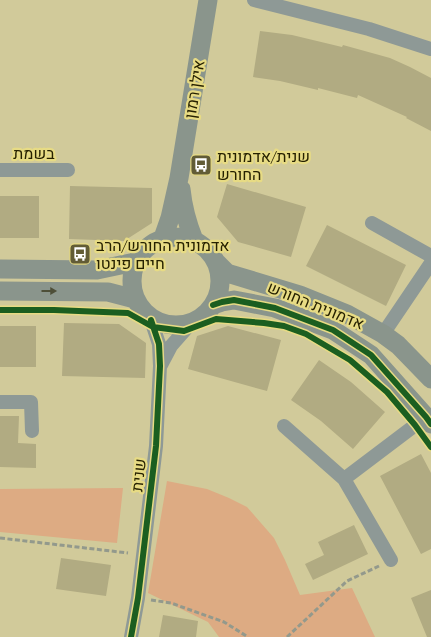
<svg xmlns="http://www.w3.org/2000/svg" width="431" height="637" viewBox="0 0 431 637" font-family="'PT Serif',Heebo,serif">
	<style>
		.green { fill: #ddab83 }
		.building { fill: #b1ab82 }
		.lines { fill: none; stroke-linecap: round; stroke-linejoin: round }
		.path { stroke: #93998c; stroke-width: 3; stroke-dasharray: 5 2.5; stroke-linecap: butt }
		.street { stroke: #8e9996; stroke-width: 14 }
		.secondary { stroke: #8a958c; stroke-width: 19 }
		.cycleway-casing { stroke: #e7db84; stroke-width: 9 }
		.cycleway { stroke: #1b5e20; stroke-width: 6 }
		.oneway { fill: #4e4f38 }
		.labels { text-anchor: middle; stroke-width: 4.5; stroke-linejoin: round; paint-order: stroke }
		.street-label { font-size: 16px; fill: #262100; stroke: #e7db84 }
		.poi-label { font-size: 16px; fill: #262100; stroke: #e7db84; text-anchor: start }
	</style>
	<rect width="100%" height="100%" fill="#d1ca9a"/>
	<path class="green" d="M167 481 207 489 229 498 247 507 274 538 285 560 300 595 352 588 375 637H219L208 622 148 593Z
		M123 488 117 543 0 532V489Z"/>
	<path class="building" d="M260 31 292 35 342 47 343 45 390 58 410 67 431 78V131L406 118 407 117 358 95 357 98 318 88V90L280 81 253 77Z
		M227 184 306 207 291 257 238 242 217 217Z
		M70 186 152 188V223L124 241 69 239Z
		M0 196H39V238H0Z
		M327 225 406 265 386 306 306 266Z
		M64 323 119 324 146 343 145 378 62 376Z
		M0 326H36V367H0Z
		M228 326 281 340 267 391 188 369 197 336Z
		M319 360 351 382 385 412 353 449 321 421 291 400Z
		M0 416H19L18 443 36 444V468L0 467Z
		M421 454 431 473V549L421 554 380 476Z
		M354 525 368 554 313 580 305 564 324 555 318 542Z
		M61 558 111 565 106 596 56 589Z
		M431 590V637H427L411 598Z
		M163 615 198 621 196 637H159Z"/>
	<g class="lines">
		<path class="path" d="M0 538 128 553
			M151 600 171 603 224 622 248 637
			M287 637 347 581 379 566"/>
		<path class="street" d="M254 0 369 29 431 49
			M0 170H68
			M372 223 431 256
			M383 334 431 263
			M161 365 171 346 193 321
			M0 402H31L32 431
			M284 426 344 479 391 560
			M344 479 426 417
			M131 637 138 598 156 446 160 366 159 344 150 317"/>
		<path class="secondary" d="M181 189C183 209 187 223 194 240
			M132 281a44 44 0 1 1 88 0a44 44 0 1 1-88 0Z
			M163 238 170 218 179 178 208 0
			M217 263 227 273 300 295 347 314 383 334 398 345 431 379
			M0 269 97 270 135 262
			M0 291 108 292 135 299
			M213 305 222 302 234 300 275 308 333 330 371 355 426 417 431 424"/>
		<g class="cycleway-casing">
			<path id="cycleway" d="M213 305 222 302 234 300 275 308 333 330 371 355 426 417 431 424
				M0 310H54L128 313 153 327 184 331 216 319 264 323 284 326 306 334 350 360 387 392 415 425 431 447
				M131 637 138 598 156 446 160 366 159 344 151 320"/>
		</g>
		<use href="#cycleway" class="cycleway"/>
	</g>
	<defs><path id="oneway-solid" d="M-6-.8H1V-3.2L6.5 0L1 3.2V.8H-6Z" transform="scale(1.25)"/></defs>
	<use class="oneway" href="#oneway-solid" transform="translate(49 291)"/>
	<defs>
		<g id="bus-square" transform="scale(1.125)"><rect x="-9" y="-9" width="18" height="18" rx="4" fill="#625c36" stroke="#e7db84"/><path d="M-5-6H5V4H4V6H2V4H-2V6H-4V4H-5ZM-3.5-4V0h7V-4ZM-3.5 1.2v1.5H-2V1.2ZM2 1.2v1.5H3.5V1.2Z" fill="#fff"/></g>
	</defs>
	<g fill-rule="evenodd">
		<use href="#bus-square" x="201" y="165"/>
		<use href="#bus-square" x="80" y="254"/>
	</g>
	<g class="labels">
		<g class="street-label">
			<text transform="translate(194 89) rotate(-81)" y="6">אילן רמון</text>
			<text x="34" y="159">בשמת</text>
			<text transform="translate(316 305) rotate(22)" y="6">אדמונית החורש</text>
			<text transform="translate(138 475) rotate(-84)" y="6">שנית</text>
		</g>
		<g class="poi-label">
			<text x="217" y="162">שנית/אדמונית<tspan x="217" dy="18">החורש</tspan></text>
			<text x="96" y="251">אדמונית החורש/הרב<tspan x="96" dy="18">חיים פינטו</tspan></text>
		</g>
	</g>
</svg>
